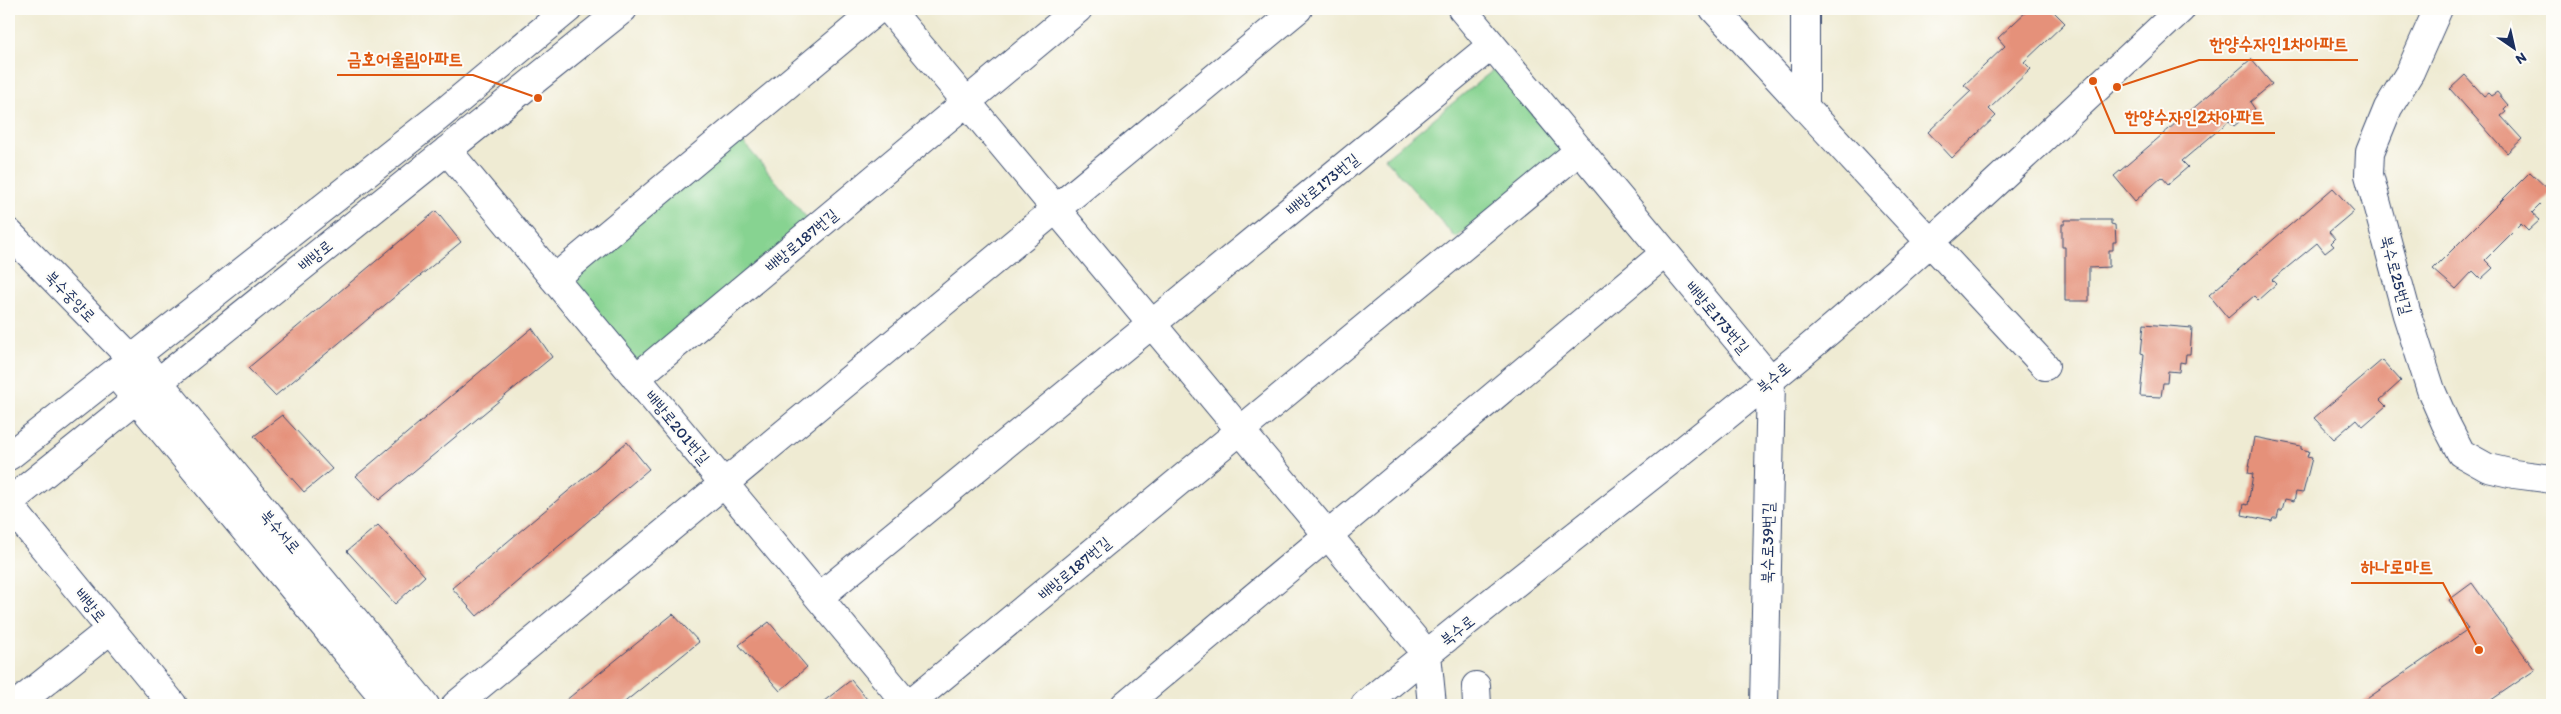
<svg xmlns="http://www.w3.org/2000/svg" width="2561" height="714" viewBox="0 0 2561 714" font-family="Itim,'Poor Story',sans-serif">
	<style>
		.green { fill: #87d391; stroke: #518178 }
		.building { fill: #e5917a }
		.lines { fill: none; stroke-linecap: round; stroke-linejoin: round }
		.minor-casing { stroke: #3b4b70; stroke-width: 30 }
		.minor { stroke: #fff; stroke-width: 28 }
		.labels { text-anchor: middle; stroke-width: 4; stroke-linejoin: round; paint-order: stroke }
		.street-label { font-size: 16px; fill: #1b2f5e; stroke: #fdfcf7 }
		.leader { fill: none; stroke: #de5710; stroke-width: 2 }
		.callout-dot { fill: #de5710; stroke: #fdfcf7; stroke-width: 2 }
		.callout-label { font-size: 18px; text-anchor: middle; font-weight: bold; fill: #de5710; stroke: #fdfcf7; stroke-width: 4; stroke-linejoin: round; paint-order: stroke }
	</style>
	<rect width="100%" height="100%" fill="#fdfcf7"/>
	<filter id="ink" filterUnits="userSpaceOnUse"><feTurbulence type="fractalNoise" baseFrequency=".02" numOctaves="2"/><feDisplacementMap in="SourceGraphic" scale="10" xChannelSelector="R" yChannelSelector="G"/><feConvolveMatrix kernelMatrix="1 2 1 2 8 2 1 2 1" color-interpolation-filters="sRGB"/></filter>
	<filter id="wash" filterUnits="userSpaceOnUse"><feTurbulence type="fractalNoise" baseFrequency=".0096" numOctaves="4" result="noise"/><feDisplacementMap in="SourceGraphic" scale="20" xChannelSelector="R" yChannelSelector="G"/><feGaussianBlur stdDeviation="1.12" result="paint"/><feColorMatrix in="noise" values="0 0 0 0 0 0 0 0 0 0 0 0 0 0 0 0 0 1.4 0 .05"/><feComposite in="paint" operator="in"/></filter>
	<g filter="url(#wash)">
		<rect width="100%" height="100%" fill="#efebd3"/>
		<path class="green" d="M1497 67 1567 150 1456 238 1385 158Z
			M733 130 811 223 629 377 551 282Z"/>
		<g id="blocks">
			<path class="building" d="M2029 9H2051L2065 23 2024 62 2031 69 1989 109 1996 116 1952 158 1928 132 1971 91 1964 85 2005 46 1998 38Z
				M2251 59 2272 84 2250 102 2255 109 2234 126 2229 121 2182 161 2188 167 2168 184 2162 177 2135 201 2114 176Z
				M2465 75 2484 96 2488 93 2491 96 2497 92 2508 105 2504 109 2506 112 2501 116 2522 139 2507 153 2450 89Z
				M2530 172 2552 193 2532 213 2540 220 2528 231 2521 224 2485 260 2493 268 2481 279 2473 271 2456 289 2433 269Z
				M2333 188 2354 211 2329 232 2335 239 2331 243 2334 246 2325 253 2317 243 2272 280 2276 284 2258 300 2254 296 2228 318 2209 295Z
				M436 211 461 242 275 396 248 368Z
				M2065 220H2111V224L2115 225 2116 242H2113V250H2109V267L2089 268V301H2065V247H2062V224H2065Z
				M2144 324 2192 328 2190 354H2186L2185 363 2180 362 2179 372 2168 371 2167 383H2163L2161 397 2140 396 2144 354 2141 353Z
				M532 328 552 357 379 500 356 476Z
				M2382 360 2401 381 2380 400 2386 406 2363 426 2357 419 2334 439 2314 418Z
				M282 415 332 469 304 492 254 436Z
				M2254 437 2301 446V449L2309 451 2307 457 2312 458 2303 493 2296 492 2294 501 2285 499 2282 510H2279L2277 518H2273L2272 521 2242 515 2244 504 2248 505 2253 474 2248 473Z
				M627 442 649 469 477 616 452 588Z
				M378 525 425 576 395 604 347 551Z
				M2472 583 2535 670 2484 705H2358L2468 629 2449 600Z
				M673 614 699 642 621 705H560Z
				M769 622 807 667 780 691 739 645Z
				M851 680 872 705H819Z"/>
		</g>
	</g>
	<g filter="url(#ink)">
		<use href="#blocks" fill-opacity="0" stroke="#3b4b70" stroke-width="1"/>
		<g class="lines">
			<g class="minor-casing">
				<path id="minor" d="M889 9 1427 654 1432 705
					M1462 9 1771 380 1764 705
					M1714 9 2045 366
					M2438 9 2410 72 2388 108 2370 152 2369 175 2407 315 2431 390 2445 422 2461 453 2488 468 2514 474 2552 479
					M1805 107V9
					M447 150 908 705
					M9 233 132 359
					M554 279 878 9
					M146 367 425 705
					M636 378 1078 9
					M124 384 390 705
					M9 456 438 117 568 9
					M9 502 623 9
					M9 505 173 705
					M819 597 1492 45
					M1476 686 1477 705
					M16 705 111 629
					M456 705 1298 9
					M908 705 1580 150
					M1125 705 1665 253
					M1365 705C1497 594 1636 491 1769 381 1913 264 2046 135 2181 9"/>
			</g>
			<use href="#minor" class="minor"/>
		</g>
	</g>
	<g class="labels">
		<g class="street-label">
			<text transform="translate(1322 184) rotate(-39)" y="6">배방로173번길</text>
			<text transform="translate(801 240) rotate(-40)" y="6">배방로187번길</text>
			<text transform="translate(315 255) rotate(-39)" y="6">배방로</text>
			<text transform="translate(2397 275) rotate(75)" y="6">북수로25번길</text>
			<text transform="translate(71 296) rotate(46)" y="6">북수중앙로</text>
			<text transform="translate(1718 317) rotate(50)" y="6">배방로173번길</text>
			<text transform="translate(1773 377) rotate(-40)" y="6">북수로</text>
			<text transform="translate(678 427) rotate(50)" y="6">배방로201번길</text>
			<text transform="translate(281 531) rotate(50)" y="6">북수서로</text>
			<text transform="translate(1767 543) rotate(-89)" y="6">북수로39번길</text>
			<text transform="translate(1074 568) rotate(-40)" y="6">배방로187번길</text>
			<text transform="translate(91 605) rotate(51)" y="6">배방로</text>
			<text transform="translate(1457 630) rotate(-38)" y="6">북수로</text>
		</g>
	</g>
	<path class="leader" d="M2117 87L2199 60H2358M538 98L473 75H337M2093 81L2115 133H2275M2479 650L2443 583H2351"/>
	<g class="callout-dot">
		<circle cx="2117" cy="87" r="5"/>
		<circle cx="538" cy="98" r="5"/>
		<circle cx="2093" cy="81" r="5"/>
		<circle cx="2479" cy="650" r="5"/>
	</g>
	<g class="callout-label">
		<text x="2279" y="50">한양수자인1차아파트</text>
		<text x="405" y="65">금호어울림아파트</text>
		<text x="2195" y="123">한양수자인2차아파트</text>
		<text x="2397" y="573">하나로마트</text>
	</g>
	<rect width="2561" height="714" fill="none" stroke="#fdfcf7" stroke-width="30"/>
	<g transform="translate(2514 48) rotate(146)" stroke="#fdfcf7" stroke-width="4" paint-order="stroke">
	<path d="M0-4L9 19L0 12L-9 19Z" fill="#1b2f5e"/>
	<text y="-8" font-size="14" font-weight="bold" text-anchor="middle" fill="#1b2f5e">N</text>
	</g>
</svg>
